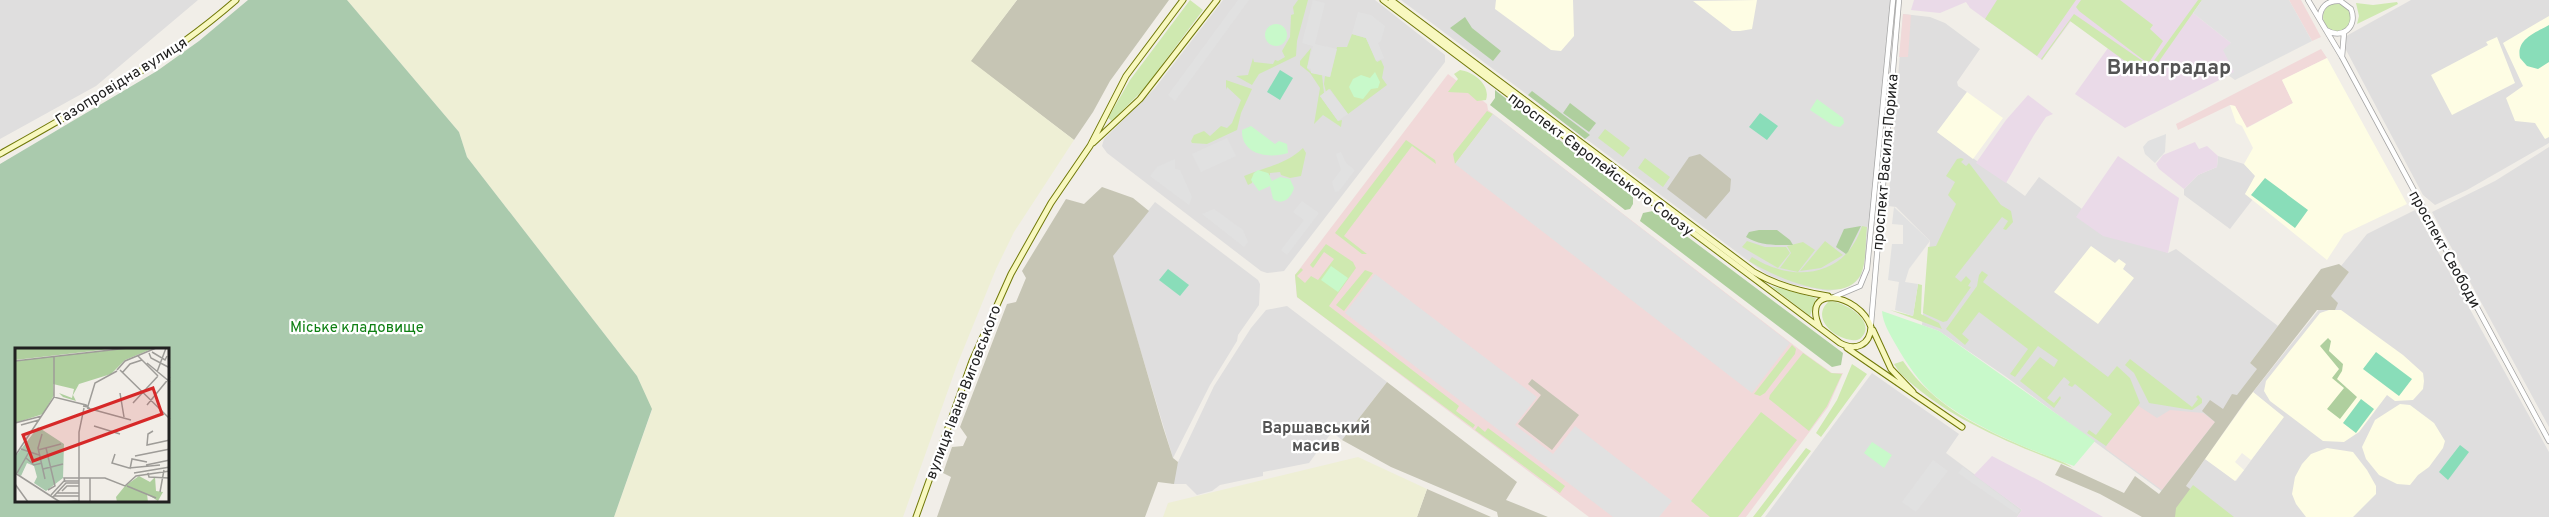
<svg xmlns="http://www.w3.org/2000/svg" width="2549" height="517" viewBox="0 0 2549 517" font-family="Overpass,sans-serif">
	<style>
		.residential { fill: #dfdede }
		.commercial { fill: #f1d9d9 }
		.industrial { fill: #eadae8 }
		.education { fill: #fefde4 }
		.construction { fill: #c6c5b4 }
		.farmland { fill: #eeefd5 }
		.grass { fill: #cfe9b0 }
		.forest { fill: #afcf9e }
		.cemetery { fill: #aacaad; fill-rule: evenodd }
		.park { fill: #c8f9ca }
		.pitch { fill: #89ddb9 }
		.parking { fill: #e1e1e1 }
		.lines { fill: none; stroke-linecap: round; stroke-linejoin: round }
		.tertiary-casing { stroke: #a5a5a5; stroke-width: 6 }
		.secondary-casing { stroke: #717908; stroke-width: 7 }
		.tertiary { stroke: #fff; stroke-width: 4.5 }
		.secondary { stroke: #f8f8bf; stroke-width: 5 }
		.labels { text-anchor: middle; stroke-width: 4.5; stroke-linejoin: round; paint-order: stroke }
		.street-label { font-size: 15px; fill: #212121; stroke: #fff }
		.park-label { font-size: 15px; fill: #0f8014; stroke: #fff }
		.neighbourhood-label { font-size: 16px; font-weight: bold; fill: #545454; stroke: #fff }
		.district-label { font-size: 21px; font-weight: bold; fill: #545454; stroke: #fff }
		.inset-road { fill: none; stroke: #9e9c98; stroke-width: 1.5 }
		.view { fill: #d62828; fill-opacity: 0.15; stroke: #d62828; stroke-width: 3 }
		.inset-edge { fill: none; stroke: #212121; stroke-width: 3 }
	</style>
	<rect width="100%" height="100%" fill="#f1eee8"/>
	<path class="residential" d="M0 0H198L96 86 0 139Z
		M1223 0H1375L1445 55V62L1284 271 1267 273 1261 271 1107 153 1102 146 1104 139 1155 88Z
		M1401 0H1893L1872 225 1861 276 1854 283 1844 288 1828 291 1790 284 1766 274Z
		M2411 0H2549V143L2467 190 2435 205 2423 195 2345 48V38L2348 35Z
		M1903 14 1930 17 1945 23 1980 49 1957 82 1958 86 1967 92 1937 132 2025 196 2039 177 2082 209 2077 217 2168 253 2176 249 2278 326 2250 363 2258 369 2164 493 2005 376 1939 331 1922 325 1930 241 1896 207 1888 206Z
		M2549 147V427L2432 212 2495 181Z
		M2218 156 2244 164 2256 176 2245 194 2253 199 2230 229 2184 195V189L2198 175 2217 167Z
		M1155 202 1258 280 1260 284 1259 305 1238 335 1237 341 1210 385 1173 458 1112 256Z
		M2415 210 2549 452V517H2171L2186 486 2205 459 2236 481 2283 417 2253 392 2349 272 2341 266 2367 234Z
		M1287 306 1387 382 1342 440 1332 432 1309 463 1263 472V476L1220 485 1212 491 1197 495 1186 484H1171L1178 462 1214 386 1251 328 1266 310Z
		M1872 373 1959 434 1946 453 2022 510 2017 517H1765Z"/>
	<path class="commercial" d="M2289 0H2301L2321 37 2312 41Z
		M1903 14 1911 15 1908 57H1899Z
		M2321 49 2327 58 2282 80 2293 103 2246 128 2235 106 2230 105 2178 130 2176 124Z
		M1448 74 1487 104 1488 110 1804 353 1832 373H1843L1828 407 1746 517H1589L1297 297 1295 275Z
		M2137 405 2157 418 2170 410 2203 413 2215 422 2162 490 2105 448Z"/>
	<path class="industrial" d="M1914 0H2202L2193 13 2231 43 2235 72 2125 128 2075 94 2108 48 2071 21 2042 60 1970 8 1966 2 1940 13 1930 12 1911 10Z
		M2028 95 2053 114 2046 117 2034 135 2006 183 1976 163 2006 120Z
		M2195 142 2199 149 2207 146 2218 156 2217 167 2198 175 2184 189 2159 169 2156 164 2163 155Z
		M2118 156 2179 198 2168 253 2103 236 2076 217Z
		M1992 456 2040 481 2103 517H2017L2022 510 1974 475Z"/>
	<path class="education" d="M1496 0H1573L1574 36 1561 51 1551 50 1495 9Z
		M1757 0 1752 29 1740 31H1732L1693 1Z
		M2549 16V137L2545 139 2535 123 2515 121 2506 98 2523 86 2503 43Z
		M2497 37 2515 83 2452 115 2431 75 2488 45 2486 42Z
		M2327 58 2407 204 2344 234 2327 260 2245 194 2255 176 2244 164 2253 148 2242 126 2236 123 2230 105 2235 106 2247 128 2293 103 2282 80Z
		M1967 92 2003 118 1973 159 1937 132Z
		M2091 246 2115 263 2119 259 2126 264 2123 269 2134 278 2098 324 2054 292Z
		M2329 310H2341L2403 355 2423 373 2424 381 2423 389 2413 400 2395 401 2387 395 2359 432 2344 442 2323 441 2270 401 2264 391 2266 381 2320 313Z
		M2253 392 2284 417 2251 460 2242 453 2235 462 2244 470 2235 481 2205 459Z
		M2400 404 2410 405 2434 423 2445 441 2443 448 2429 467 2418 475 2410 485 2397 484 2379 475 2366 459 2362 447 2375 420Z
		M2327 448 2353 452 2367 470 2376 486V494L2353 517H2306L2296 504 2292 494 2295 477 2302 464 2311 454Z"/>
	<path class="construction" d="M1017 0H1169L1110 81 1093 112 1074 140 970 61Z
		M1700 154 1731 179 1730 191 1706 219 1667 189 1689 157Z
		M1102 187 1133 198 1149 211 1113 256 1163 427 1173 458 1178 462 1174 484 1158 482 1145 517H937L951 477 943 473 952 447 963 446 967 437 960 427 1007 304 1016 302 1026 278 1022 271 1066 199 1084 204Z
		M2339 264 2349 272 2331 296 2338 303 2335 310H2317L2245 402 2186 486 2228 517H2142L2100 494 2055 475 2061 464 2124 493 2135 476 2159 494 2215 422 2202 411 2210 400 2223 409 2232 394 2237 395 2257 369 2250 363 2321 269Z
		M1532 379 1579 415 1552 450 1518 424 1541 395 1528 384Z
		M1387 382 1517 482 1506 500 1548 517H1498L1497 512 1391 467 1342 440Z
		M1427 489 1491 517H1417Z"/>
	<path class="farmland" d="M347 0H1017L971 61 1074 140 1014 232 996 269 957 365 903 517H614L652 410 637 376 467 157 459 132Z
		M1358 457 1427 489 1417 517H1163L1168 503Z"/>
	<path class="grass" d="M1190 0 1203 10 1144 89 1112 121 1108 118 1130 80Z
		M1298 0H1308L1297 41 1296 56 1259 74 1252 85 1236 76 1248 75 1253 58 1254 62 1273 64 1275 60 1278 61 1285 57 1282 51 1290 37 1291 15 1294 14 1293 7Z
		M1997 0H2076L2037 56 1985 19Z
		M2081 0H2120L2153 25 2150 29 2163 41 2150 61 2146 62 2079 11 2076 7Z
		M2198 0H2202L2153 70 2140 72 2070 21 2042 60 2041 59 2074 14 2150 66Z
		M2397 2 2398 4 2357 24 2359 16 2356 3 2373 5Z
		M2323 17a14 14 0 1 1 28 0a14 14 0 1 1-28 0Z
		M1352 34 1366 38 1377 62 1381 60 1384 67 1382 78 1387 85 1348 114 1330 89 1326 92 1324 84 1325 76 1330 77 1337 47H1347Z
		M1311 48 1307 68 1312 73 1322 75 1324 93 1320 96 1338 121 1342 120 1341 127 1323 115 1314 124 1320 88 1310 73 1300 65V61Z
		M1460 70C1474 72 1491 85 1486 100L1477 101 1468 93 1448 92 1458 79 1454 74Z
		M1226 80 1252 89 1241 113 1237 130 1207 144 1192 143 1191 141 1194 135 1204 131 1210 136 1221 126 1227 128 1232 123 1241 100 1227 87 1226 90Z
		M1487 111 1493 114 1455 164 1453 154Z
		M1605 129 1630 148 1623 157 1598 138Z
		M1406 140 1435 160 1436 164 1412 146 1344 236 1367 254H1362L1335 233Z
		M1303 148 1306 153 1301 176 1290 178 1281 175 1280 172 1270 173V176L1268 173H1254L1252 183 1248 185 1244 176C1265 167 1285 165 1303 148Z
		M1645 158 1670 177 1663 187 1638 168Z
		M1961 158 1964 159 1961 162 1966 166 1969 163 2001 205 2011 211 2013 222 2006 230 2003 229 2008 221 2002 217 1955 277 1961 282 1966 276 1971 281 1968 286 1971 287 1947 321 1943 322 1923 313 1928 247 1936 246 1956 204 1948 195 1955 182 1946 176 1957 159Z
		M1862 226 1867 227C1865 242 1867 260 1861 274 1844 310 1771 275 1749 261L1752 257C1793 283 1845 278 1862 226Z
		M1747 241 1765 247H1786L1790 253 1778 268 1742 247Z
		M1825 241 1843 255 1821 268 1800 271Z
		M1803 242 1815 250 1798 272 1780 268 1791 253 1787 246Z
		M1326 244 1353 262 1356 268 1329 306 1459 406 1456 411 1475 425 1473 428 1297 297 1295 275 1301 268 1303 270 1297 276 1305 283 1311 276 1318 280 1334 259 1324 252 1313 268 1310 265Z
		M1365 270 1373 273 1344 311 1336 305Z
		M1982 271 1988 275 1983 282 2108 377 2117 366 2130 378 2140 403 2106 446 2087 433 2089 430 2096 435 2112 414 2075 384 2072 387 2068 385 2070 382 2064 377 2047 398 2054 403 2060 396 2061 398 2054 408 2020 381 2040 357 2054 367 2058 360 2038 346 2015 377 2010 374 2028 349 1979 312 1962 334 1969 340 1965 345 1946 329 1977 286 1979 275Z
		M1918 284 1922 285 1921 314 1939 323 1942 329 1890 310 1913 316Z
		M1771 286 1816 298 1810 316Z
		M1829 301C1843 301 1878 321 1861 338 1850 348 1805 323 1829 301Z
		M1792 345 1796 349 1795 354 1765 393 1760 396 1754 394Z
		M1803 353 1831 373 1842 374 1827 406 1809 431 1769 399 1770 395Z
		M2130 359 2192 407 2198 399 2196 397 2198 395 2202 399V403L2192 410 2149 403 2134 373 2125 365Z
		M1903 361C1934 407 1982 429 2032 450 2044 455 2065 461 2073 468 2013 444 1948 420 1900 373L1894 364Z
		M1852 364 1867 374 1821 437 1816 433 1837 400Z
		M1761 412 1797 440 1738 517H1710L1691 501Z
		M1478 426 1485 432 1488 428 1565 486 1560 493 1475 430Z
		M1806 448 1811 451 1761 517H1753Z
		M2193 485 2234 517H2175L2176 508Z"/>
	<path class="forest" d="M1465 17 1472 28 1501 51 1493 61 1450 28Z
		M1495 90 1633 197V204L1630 209 1625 210 1490 105 1495 98Z
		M1532 91 1590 135 1585 139 1528 95Z
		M1570 103 1596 123 1589 132 1563 113Z
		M1653 211 1843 353 1841 365 1832 367 1640 221 1643 213Z
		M1861 226 1848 252 1846 254 1836 247 1844 229Z
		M1759 230H1777L1790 240 1793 245C1776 245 1761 246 1746 237L1749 232Z
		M2328 338 2331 341 2329 351 2343 364 2342 371 2337 379 2357 397 2340 419 2327 409 2344 388 2332 378 2339 369 2320 346Z"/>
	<path class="cemetery" d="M248 0H347L459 132 467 157 637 376 652 409 614 517H0V164L157 71 199 41ZM16 349H168V500H16Z"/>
	<path class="park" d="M1265 35a11 11 0 1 1 22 0a11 11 0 1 1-22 0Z
		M1375 72 1380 82 1378 88 1371 89 1363 99 1354 97 1349 87 1353 79 1361 75 1370 78Z
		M1817 99 1843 118 1844 123 1840 127 1834 126 1810 110Z
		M1251 126 1275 144 1279 141 1287 144 1288 153C1269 159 1241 155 1242 130Z
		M1258 170 1268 173 1272 181 1280 177 1290 179 1294 188C1291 198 1283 206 1273 199L1270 186 1259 191 1251 180 1254 173Z
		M1331 266 1348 278 1338 292 1321 280Z
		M1882 311 1939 331 2095 441 2074 466C2028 449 1974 428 1935 396 1919 382 1906 363 1896 345 1890 334 1883 324 1882 311Z
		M1872 442 1892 455 1884 468 1864 453Z"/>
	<path class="pitch" d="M2549 25V62L2538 69 2527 66 2520 58C2516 39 2535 33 2549 25Z
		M1280 70 1293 78 1280 100 1267 92Z
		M1760 113 1778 126 1767 140 1749 127Z
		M2265 178 2308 210 2295 228 2251 195Z
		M1168 269 1189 285 1180 296 1159 280Z
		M2376 352 2412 379 2399 396 2363 369Z
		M2361 399 2374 409 2356 433 2343 423Z
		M2460 445 2469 452 2448 480 2439 472Z"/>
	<path class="parking" d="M1238 0H1249L1175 101 1168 95Z
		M1313 0 1325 3 1315 44 1337 49 1330 77 1311 73V69L1307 68 1313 46 1302 43Z
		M2202 0H2289L2312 41 2235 80 2228 75 2234 72 2223 50 2231 43 2193 13Z
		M1358 12 1371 15 1385 26 1381 41 1378 43 1384 58 1376 61 1366 38 1352 34Z
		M1329 89 1348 114 1338 121 1320 96Z
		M1493 114 1790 343 1752 393 1455 164Z
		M2166 134 2165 152 2155 163 2145 154 2143 147 2148 141Z
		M1227 138 1236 156 1201 172 1192 154Z
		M1341 152 1346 163 1355 170 1339 191 1335 192 1332 182 1341 170 1336 154Z
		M1175 159V169L1180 170 1192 197 1189 205 1150 176 1157 167Z
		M1302 201 1319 213 1287 255 1281 250 1304 220 1293 212Z
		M1894 207 1930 241 1909 269 1905 282 1918 284 1913 316 1895 310 1899 282 1888 280 1892 244H1903V225L1892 224Z
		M1214 209 1243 230 1248 242 1244 247 1202 214Z
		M1375 274 1537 397 1515 425 1553 454 1575 426 1672 501 1659 517H1613L1345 313Z
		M1933 460 1948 471 1916 512 1902 502Z
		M1963 467 2020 510 2017 514 1958 473Z"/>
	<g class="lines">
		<g class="tertiary-casing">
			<path id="tertiary" d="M2308 0 2342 57 2549 441
				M2320 20C2319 7 2328 0 2340 1
				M2326 30C2342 40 2358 27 2351 9L2339 0
				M2342 57 2344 33
				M1834 297 1860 286 1867 269 1893 0
				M1871 324 1899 0"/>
		</g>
		<g class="secondary-casing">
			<path id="secondary" d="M1383 0 1840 343C1855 351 1870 346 1871 327 1859 293 1799 283 1820 328
				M1391 0 1754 272C1777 286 1802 292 1828 296
				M1093 143 1140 99 1217 0
				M0 154C82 108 165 62 236 0
				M1873 330 1891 369 1913 392
				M1847 348 1962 427
				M916 517 972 361 1011 274 1051 203 1090 146 1126 76 1183 0"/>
		</g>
		<use href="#tertiary" class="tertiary"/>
		<use href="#secondary" class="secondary"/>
	</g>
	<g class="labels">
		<g class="street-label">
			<text transform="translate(121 81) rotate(-32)" y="5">Газопровідна вулиця</text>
			<text transform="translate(1885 162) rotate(-85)" y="5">проспект Василя Порика</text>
			<text transform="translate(1601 164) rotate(37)" y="5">проспект Європейського Союзу</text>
			<text transform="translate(2445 249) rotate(61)" y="5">проспект Свободи</text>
			<text transform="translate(963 392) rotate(-69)" y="5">вулиця Івана Виговського</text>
		</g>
		<g class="park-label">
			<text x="357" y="332">Міське кладовище</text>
		</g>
		<g class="neighbourhood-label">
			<text x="1316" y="433">Варшавський<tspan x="1316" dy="18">масив</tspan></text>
		</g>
		<g class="district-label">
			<text x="2169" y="74">Виноградар</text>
		</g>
	</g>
	<g transform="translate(15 348)">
		<rect width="154" height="154" fill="#f1eee8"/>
		<path d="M0 0H104L0 12ZM114 0H139L110 12 96 26 64 36 58 47 61 53 48 49 44 45 57 50 59 41 38 36 39 47 28 66 0 75V13ZM124 128 135 134 140 129 141 143 148 144 143 153 132 146 133 154H102L101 149 110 138Z" fill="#afcf9e"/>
		<path d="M23 79 49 96 48 130 31 143 19 135 22 129 19 118 12 115 6 128 0 124V109Z" fill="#aacaad"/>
		<path class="inset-road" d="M137 4 150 12 152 8M134 5 136 10 155 20M39 8V49M123 8 143 28M0 13 113 0M132 15 155 34M102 22 110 13 141 0M105 22 155 71M142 24 151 0M107 25 115 16 127 12M105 45 109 69M118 55 143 28M132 57 155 29M73 58 80 35 102 23M72 60 116 72M0 75 27 68M6 77 24 72M79 78 105 86M138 83 133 86 132 97 155 92M27 86 23 100 30 131M31 100 40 138 33 142M6 101 24 107M23 102 46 96M100 106 97 115 114 120 145 117M0 108 39 49 71 57 73 59 68 58M120 108 155 101M11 110 19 117 27 115M131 117 155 112M28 121 48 116M115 121 117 111 132 114M0 125 45 154M2 125 14 104M119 125 155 119M133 125 134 129 154 130M64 130H90L110 138 121 128 155 123M50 134 49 130H64M0 136 13 154M112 138 141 150M47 143 52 138H64M145 144 149 122M42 145H64M36 147 49 133H64M39 148H64M38 149 51 135H64M46 154 64 153M64 154V84L69 60M75 154V130"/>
		<path class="view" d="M138 40 147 66 18 113 8 87Z"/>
		<rect width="154" height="154" class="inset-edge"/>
	</g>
</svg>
